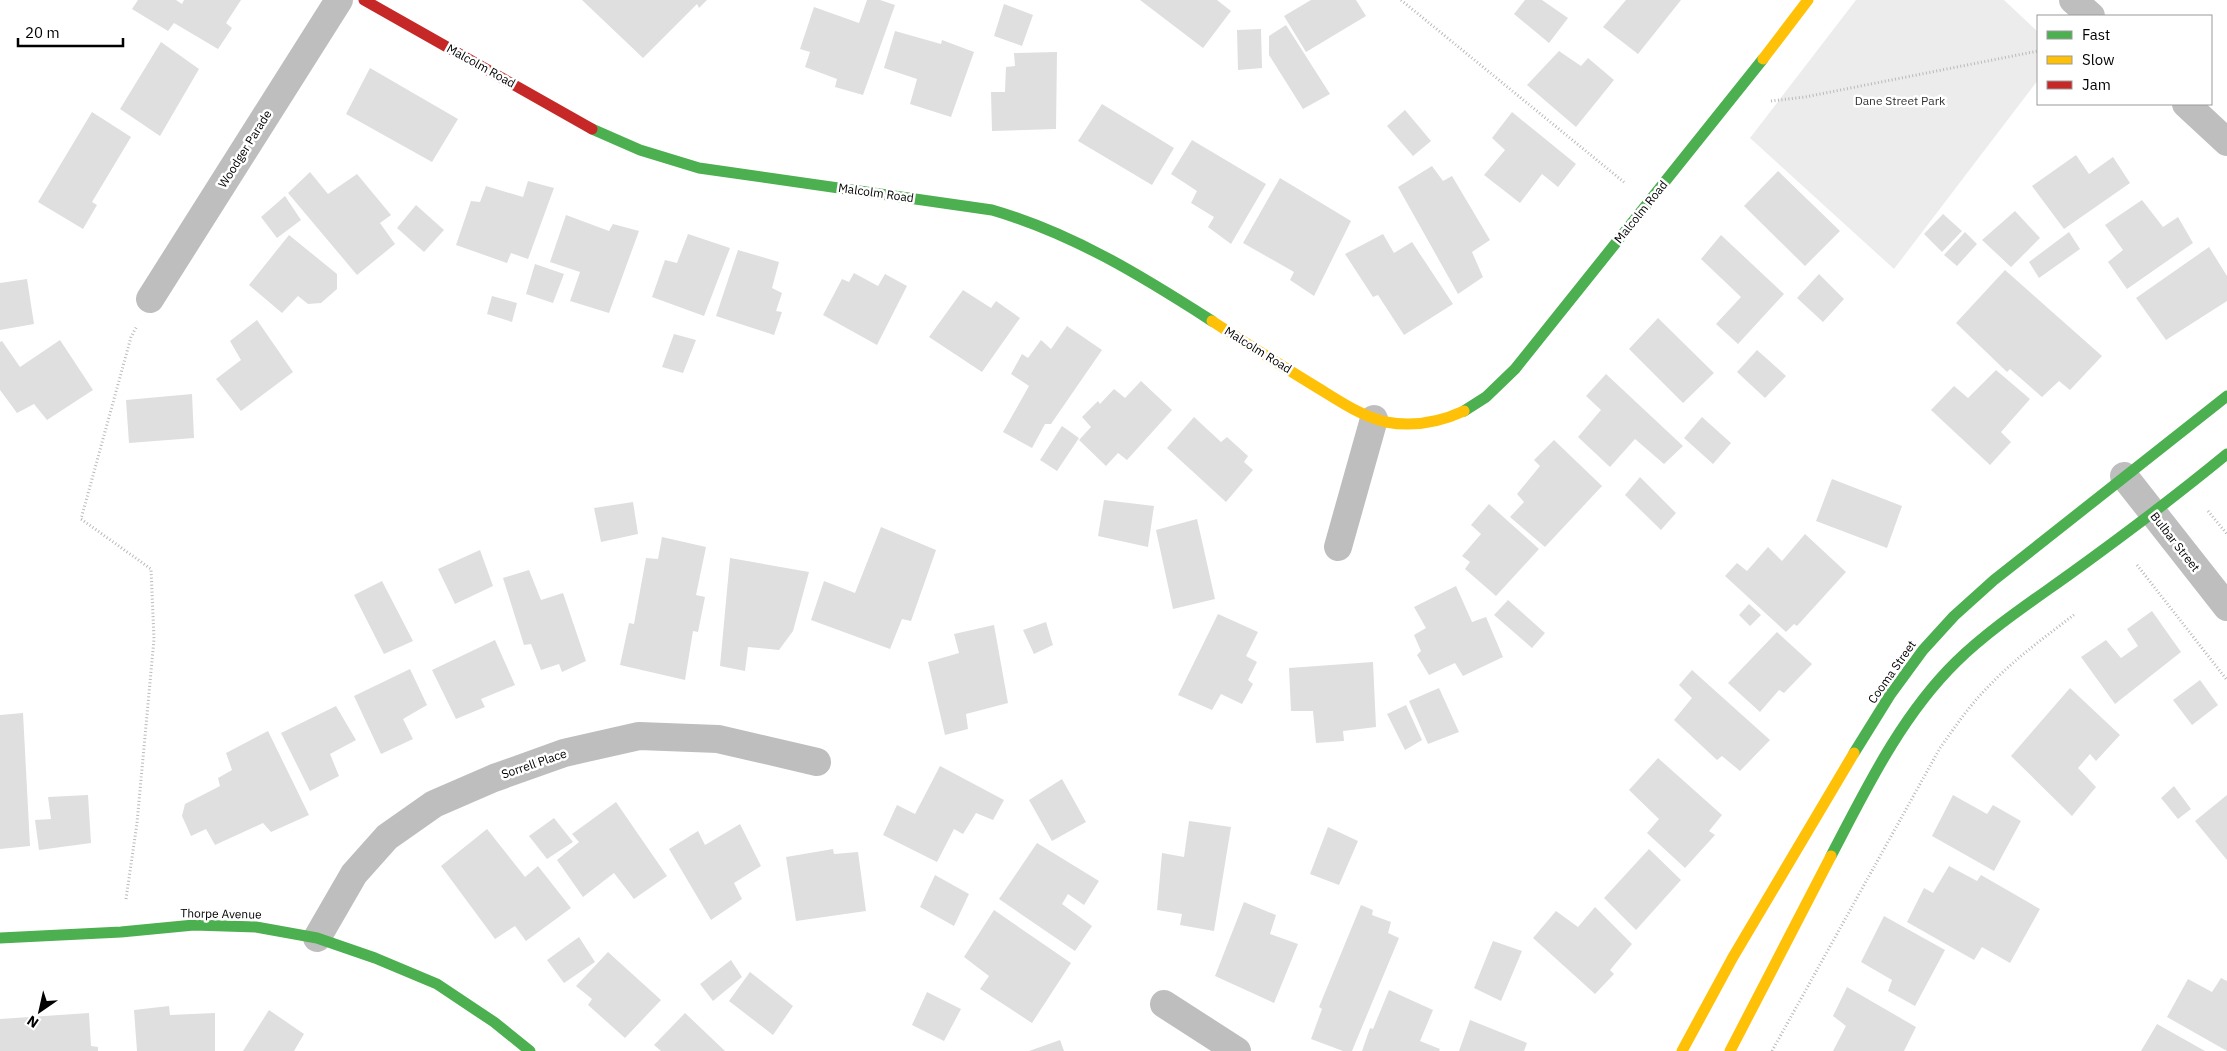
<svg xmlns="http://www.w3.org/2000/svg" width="2227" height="1051" viewBox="0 0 2227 1051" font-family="'IBM Plex Sans',sans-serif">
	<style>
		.green { fill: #ececec }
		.building { fill: #dfdfdf }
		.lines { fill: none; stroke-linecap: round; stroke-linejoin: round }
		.path { stroke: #b9b9b9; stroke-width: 3; stroke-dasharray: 1 2.5; stroke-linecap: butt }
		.street { stroke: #bebebe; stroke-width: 28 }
		.fast { stroke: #4caf50; stroke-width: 11 }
		.slow { stroke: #ffc107; stroke-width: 11 }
		.jam { stroke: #c62828; stroke-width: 11 }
		.labels { text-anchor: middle; stroke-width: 5; stroke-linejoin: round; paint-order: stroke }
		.street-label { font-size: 12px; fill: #000; stroke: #fff }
		.park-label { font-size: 12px; fill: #333; stroke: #fff }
	</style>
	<rect width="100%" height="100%" fill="#fff"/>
	<path class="green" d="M1856 0H2004L2038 32V80L1894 269 1750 138Z"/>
	<path class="building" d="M138 0H176L182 4 184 0H241L226 23 232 28 218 49 174 23 168 31 132 9Z
		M582 0H707L699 8 697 4 643 58Z
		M867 0H880L895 5 863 95 835 87 837 79 805 67 810 52 800 49 814 7 859 23Z
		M1140 0H1217L1231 11 1203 48Z
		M1311 0H1356L1366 16 1306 52 1284 16Z
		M1525 0H1542L1568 18 1549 43 1514 14Z
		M1626 0H1681L1638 54 1603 27Z
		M1004 4 1033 15 1022 46 994 36Z
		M1286 25 1330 94 1303 109 1269 55V36Z
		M1261 29 1262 68 1238 70 1237 30Z
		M895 31 941 44 942 40 974 52 951 117 910 104 917 79 884 68Z
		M161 42 199 69 160 136 120 109Z
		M1559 51 1581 66 1588 58 1614 80 1576 127 1527 85Z
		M1057 52 1056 129 992 131 991 92H1005L1006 67 1015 66 1014 53Z
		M370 68 458 119 432 162 346 114Z
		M1102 104 1174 148 1152 185 1078 141Z
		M1405 110 1431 141 1413 156 1387 126Z
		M92 112 131 137 92 202 97 205 83 229 38 202Z
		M1512 112 1576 164 1558 187 1542 174 1520 203 1484 175 1505 150 1492 138Z
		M1192 140 1266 184 1231 244 1208 227 1214 217 1191 203 1197 191 1171 174Z
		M2076 155 2089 174 2113 157 2130 183 2064 229 2032 186Z
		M1432 166 1443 181 1452 176 1490 240 1472 252 1483 277 1458 294 1398 187Z
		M1778 171 1840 231 1805 266 1744 206Z
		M310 172 328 194 357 174 391 215 380 223 395 244 357 275 288 193Z
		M1280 178 1351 221 1314 296 1290 280 1294 272 1243 243Z
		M528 181 554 188 528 259 511 253 507 263 456 245 471 201 480 202 486 186 523 197Z
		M285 196 301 220 277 238 261 217Z
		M2142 200 2163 227 2178 217 2193 243 2127 289 2108 262 2123 250 2105 225Z
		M416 205 444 230 424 252 397 228Z
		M2015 211 2040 238 2011 267 1982 240Z
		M1943 214 1962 231 1942 252 1924 234Z
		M566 215 609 231 613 224 639 231 609 313 570 301 580 272 550 262Z
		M1965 232 1977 244 1957 266 1944 255Z
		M2069 232 2080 249 2039 278 2029 262Z
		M688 234 730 248 704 316 652 297 665 260 677 263Z
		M1383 234 1394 253 1412 242 1453 304 1404 335 1378 295 1373 297 1345 254Z
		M289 235 337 274V289L321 303 308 304 298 296 282 313 249 285Z
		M1721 235 1784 294 1738 344 1716 324 1741 297 1701 259Z
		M2209 247 2227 276V301L2166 340 2136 298Z
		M738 250 779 262 772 288 782 293 776 311 782 312 774 335 716 316Z
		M535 264 564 274 553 303 526 294Z
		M2005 270 2102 356 2070 390 2059 381 2042 397 2010 369 2007 372 1956 323Z
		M854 273 878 286 885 274 907 286 877 345 823 315 842 279 849 282Z
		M1819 274 1844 299 1823 322 1797 298Z
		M27 279 34 324 0 330V283Z
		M963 290 991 308 996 301 1020 318 982 372 929 337Z
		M492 296 517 303 512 322 487 314Z
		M1658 318 1714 373 1683 403 1629 349Z
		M257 320 293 372 241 411 216 379 241 360 230 341Z
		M1067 326 1102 350 1051 424H1045L1032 448 1003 432 1029 386 1011 374 1022 354 1028 358 1041 340 1051 349Z
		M674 334 696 340 683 373 662 367Z
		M60 340 93 390 47 420 34 404 17 413 0 390V342L2 341 20 367Z
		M1757 350 1786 376 1765 398 1737 372Z
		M1996 370 2030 399 2001 432 2011 442 1990 465 1931 410 1954 386 1968 398Z
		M1606 374 1683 446 1664 464 1635 439 1610 467 1578 437 1601 410 1586 396Z
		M1141 381 1172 410 1127 460 1118 453 1106 466 1079 440 1091 427 1082 417 1098 401 1100 404 1114 389 1125 398Z
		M192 394 194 438 129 443 126 400Z
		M1194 417 1221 442 1227 437 1248 456 1244 462 1253 470 1226 502 1167 448Z
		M1702 417 1731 443 1713 464 1684 438Z
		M1062 426 1079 438 1057 471 1040 460Z
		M1554 440 1602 486 1545 547 1510 517 1524 502 1517 494 1540 466 1534 460Z
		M1640 477 1676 513 1661 530 1625 495Z
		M1832 479 1902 506 1887 548 1816 521Z
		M1104 500 1154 506 1148 547 1098 536Z
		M633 502 638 534 601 542 594 508Z
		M1489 504 1539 549 1496 596 1465 569 1470 562 1462 556 1481 534 1471 525Z
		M1197 519 1215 599 1173 609 1156 530Z
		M881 527 936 550 911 621 902 619 890 649 811 620 824 581 855 593Z
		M1805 534 1846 572 1797 626 1794 624 1786 632 1725 576 1737 563 1747 571 1768 547 1782 561Z
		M662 537 706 547 696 595 705 597 698 632 693 631 685 680 620 665 629 623 634 624 646 558 658 559Z
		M480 550 493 586 455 604 438 569Z
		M730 558 809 572 793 631 779 650 748 647 745 671 720 666Z
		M529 570 541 600 563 593 586 661 562 672 559 664 541 670 531 644 524 645 503 578Z
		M382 581 413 641 384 654 354 595Z
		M1456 586 1472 622 1486 617 1503 657 1463 676 1455 663 1429 675 1417 655 1421 651 1414 635 1426 628 1414 607Z
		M1508 600 1545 633 1532 648 1494 615Z
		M1749 604 1761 615 1750 626 1739 615Z
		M2152 611 2181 652 2115 704 2081 657 2106 640 2121 658 2138 646 2127 629Z
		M1218 614 1258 632 1246 656 1257 662 1248 680 1253 684 1242 704 1221 694 1212 710 1178 695Z
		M1046 622 1053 645 1034 654 1023 630Z
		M994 625 1008 703 966 714 968 729 945 735 928 662 959 653 954 634Z
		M1777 632 1812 664 1784 693 1779 690 1760 712 1728 683Z
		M495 640 515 685 481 699 485 707 456 719 432 670Z
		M1373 662 1376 727 1343 731 1344 741 1316 743 1313 711H1291L1289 668Z
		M410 669 427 705 403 719 413 739 381 754 354 696Z
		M1692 670 1770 740 1740 771 1722 756 1717 760 1674 720 1692 698 1679 685Z
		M2200 680 2218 705 2192 725 2173 700Z
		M1439 688 1459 732 1428 744 1409 701Z
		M2070 688 2120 735 2096 761 2090 754 2078 768 2096 787 2072 816 2011 756Z
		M1406 705 1422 740 1405 750 1387 714Z
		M336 706 356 740 330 754 339 776 310 791 281 733Z
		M23 713 30 846 0 849V715Z
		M268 731 309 815 271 832 263 823 215 845 206 829 191 836 182 816 185 804 220 786 218 778 232 770 226 753Z
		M1658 758 1722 815 1709 831 1715 835 1685 868 1647 833 1659 819 1629 790Z
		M940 766 1004 800 993 820 976 813 963 834 954 829 937 862 883 835 897 805 915 814Z
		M1062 779 1086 822 1052 841 1029 800Z
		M2174 786 2191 809 2178 819 2161 798Z
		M88 795 91 843 39 850 35 820 51 819 48 797Z
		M1953 795 1987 814 1993 805 2021 821 1994 871 1932 836Z
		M2227 795V860L2195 821Z
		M616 802 667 876 634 899 614 873 583 897 557 860 579 842 572 834Z
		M554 818 573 842 547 859 529 836Z
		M1189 821 1231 827 1214 931 1180 925 1182 914 1157 910 1162 853 1184 857Z
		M740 824 761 866 734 883 742 899 711 920 669 849 698 831 705 845Z
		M1328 827 1358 841 1339 885 1310 874Z
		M487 829 525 877 538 866 571 908 526 941 515 926 495 939 441 866Z
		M1037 843 1099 881 1084 905 1068 894 1062 904 1092 926 1075 951 999 899Z
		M833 849 834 854 858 852 866 911 796 921 786 857Z
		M1649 849 1681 880 1636 930 1604 898Z
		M1949 866 1977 881 1981 875 2040 909 2010 963 1982 947 1974 960 1907 922 1924 888 1933 893Z
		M935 875 969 894 954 926 920 907Z
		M1244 902 1276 915 1270 934 1298 944 1274 1003 1215 976Z
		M1361 905 1373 910 1372 915 1391 922 1388 933 1399 938 1352 1051H1343L1311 1039 1322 1009 1319 1007Z
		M1595 907 1632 944 1610 970 1614 974 1595 994 1533 938 1556 911 1578 927Z
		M994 910 1071 963 1032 1023 980 989 989 976 964 957Z
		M1884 916 1945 950 1915 1006 1888 991 1892 980 1861 962Z
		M579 937 595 962 564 983 547 960Z
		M1493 941 1522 951 1501 1001 1474 988Z
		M608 952 661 1000 625 1038 588 1005 592 999 576 986Z
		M731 960 742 977 713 1001 700 984Z
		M750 972 793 1006 773 1035 729 1001Z
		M2221 978 2227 981V1051L2167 1017 2188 979 2212 992Z
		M1847 987 1916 1027 1904 1051H1833L1846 1026 1833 1016Z
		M1389 990 1433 1010 1420 1041 1440 1049 1439 1051H1362L1370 1028 1373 1029Z
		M927 992 961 1009 944 1041 912 1025Z
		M169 1006 170 1015 215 1013V1051H137L134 1010Z
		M269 1010 304 1034 294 1051H243Z
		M89 1013 91 1046 98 1047V1051H0V1019Z
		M685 1013 725 1051H661L654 1045Z
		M1470 1020 1527 1043 1524 1051H1459Z
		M2157 1024 2205 1051H2141Z
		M1060 1040 1064 1051H1029Z"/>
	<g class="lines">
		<path class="path" d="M1401 0 1625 183
			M1771 101 1805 97 2038 51
			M2208 511 2227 534
			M2137 565 2227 680
			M126 899 137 823 154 639 151 569 81 519 131 337 137 326
			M1772 1051 1940 748C1955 727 1969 706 1987 688 2013 660 2045 637 2075 614"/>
		<path class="street" d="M2073 0 2091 16
			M2186 104 2227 142
			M150 299 339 0
			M2124 476 2227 607
			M1338 547 1374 419
			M317 938 354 874 387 837 434 804 494 778 564 753 639 736 718 739 817 762
			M1164 1004 1237 1051"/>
		<path class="fast" d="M592 129 640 150 699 168 992 210C1072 233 1142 276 1212 321
			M1464 411 1486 397 1515 369 1763 59
			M1854 753 1890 695 1923 650 1954 616 1994 580 2227 396
			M1831 856C1866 789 1901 716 1956 662 1990 629 2031 602 2070 574 2124 535 2176 496 2227 454
			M0 938 121 932 194 925 256 927 317 938 375 958 437 984 494 1022 530 1051"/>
		<path class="slow" d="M1763 59 1808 0
			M1212 321C1247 344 1282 366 1318 388 1339 401 1361 416 1386 422 1412 427 1440 422 1464 411
			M1682 1051 1733 957 1854 753
			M1730 1051 1831 856"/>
		<path class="jam" d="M364 0 592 129"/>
	</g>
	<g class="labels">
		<g class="street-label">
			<text transform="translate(481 66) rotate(29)" y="4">Malcolm Road</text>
			<text transform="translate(245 149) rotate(-58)" y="4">Woodger Parade</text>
			<text transform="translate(876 193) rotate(8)" y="4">Malcolm Road</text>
			<text transform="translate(1641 212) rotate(-51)" y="4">Malcolm Road</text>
			<text transform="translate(1258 350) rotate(32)" y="4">Malcolm Road</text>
			<text transform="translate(2175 542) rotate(52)" y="4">Bulbar Street</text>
			<text transform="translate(1892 672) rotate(-55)" y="4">Cooma Street</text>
			<text transform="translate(534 764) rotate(-19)" y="4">Sorrell Place</text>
			<text transform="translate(221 914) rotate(1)" y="4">Thorpe Avenue</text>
		</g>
		<g class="park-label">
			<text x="1900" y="105">Dane Street Park</text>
		</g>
	</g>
	<rect x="2037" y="15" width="175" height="90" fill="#ffffff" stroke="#999999"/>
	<rect x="2047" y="31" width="25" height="8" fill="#4caf50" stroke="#999999"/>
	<text x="2082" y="40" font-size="15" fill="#000000">Fast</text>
	<rect x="2047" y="56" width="25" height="8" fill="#ffc107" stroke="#999999"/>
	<text x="2082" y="65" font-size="15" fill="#000000">Slow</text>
	<rect x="2047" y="81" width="25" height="8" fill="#c62828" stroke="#999999"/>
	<text x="2082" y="90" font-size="15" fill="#000000">Jam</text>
	<g transform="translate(40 1011) rotate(214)" stroke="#ffffff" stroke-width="4" paint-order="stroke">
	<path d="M0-4L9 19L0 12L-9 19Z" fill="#000000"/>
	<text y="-8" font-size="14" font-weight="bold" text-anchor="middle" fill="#000000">N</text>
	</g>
	<path d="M18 38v8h105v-8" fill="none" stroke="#000000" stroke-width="2.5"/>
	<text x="25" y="38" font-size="15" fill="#000000" stroke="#ffffff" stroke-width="4" paint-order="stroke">20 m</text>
</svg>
